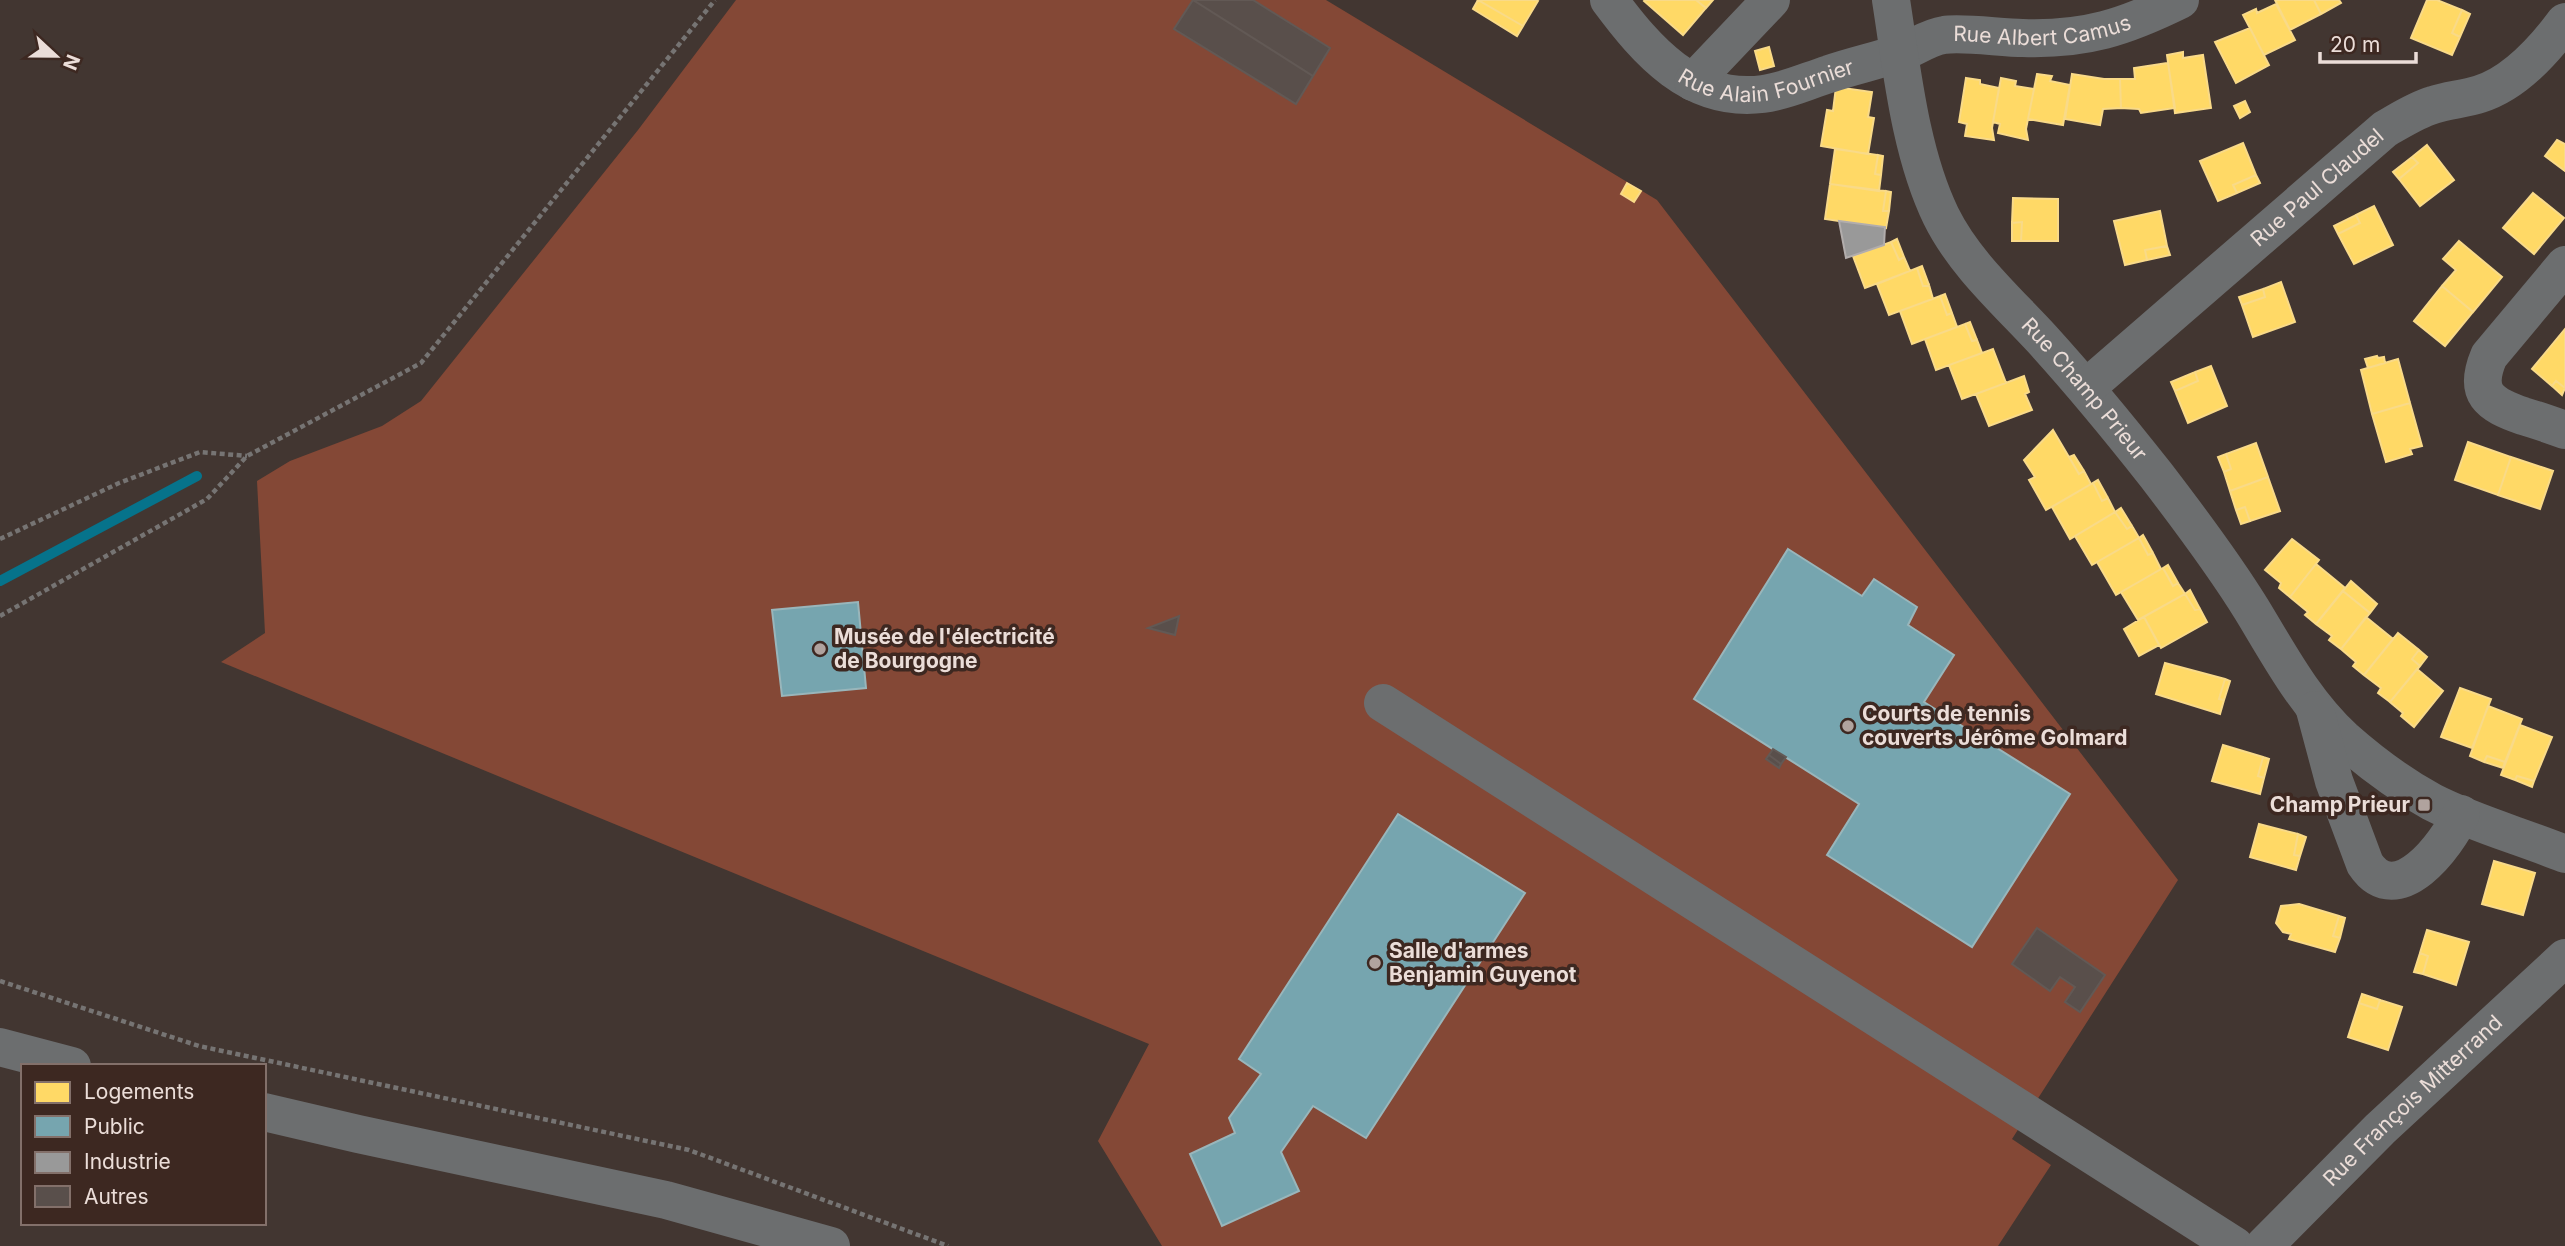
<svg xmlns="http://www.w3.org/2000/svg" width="2565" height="1246" viewBox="0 0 2565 1246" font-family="Inter,sans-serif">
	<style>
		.green { fill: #844836 }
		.homes { fill: #ffd966; stroke: #f9da88; stroke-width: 2 }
		.public { fill: #76a5af; stroke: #99b6bb; stroke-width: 2 }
		.industry { fill: #999; stroke: #b2adac; stroke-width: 2 }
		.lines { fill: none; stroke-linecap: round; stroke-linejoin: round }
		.stream { stroke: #06738b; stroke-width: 10 }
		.building { fill: #594f4b; stroke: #625955; stroke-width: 2 }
		.path { stroke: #767473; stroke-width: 4.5; stroke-dasharray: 5 3.5; stroke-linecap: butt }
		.minor { stroke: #6c6e6f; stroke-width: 38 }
		.poi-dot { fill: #b0a39e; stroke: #3d2821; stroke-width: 2.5 }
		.labels { text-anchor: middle; stroke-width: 7; stroke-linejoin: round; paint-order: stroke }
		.street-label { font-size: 21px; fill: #ebddd8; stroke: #3d2821 }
		.poi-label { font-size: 21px; font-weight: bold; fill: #ebddd8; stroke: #3d2821; text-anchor: start }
	</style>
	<rect width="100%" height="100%" fill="#423631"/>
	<path class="green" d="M736 0H1326L1657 200 2178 880 2012 1139 2051 1165 1998 1246H1162L1098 1141 1149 1044 221 662 265 633 257 481 290 461 382 426 421 401 638 130Z"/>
	<path class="homes" d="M1478 0 1523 26 1517 36 1473 9Z
		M1478 0H1536L1538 1 1523 26Z
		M1645 0H1696L1706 8 1683 35 1644 1Z
		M1696 0H1713L1706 8Z
		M2275 0H2314L2321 14 2290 30Z
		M2314 0H2339L2341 3 2321 14Z
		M2427 0H2437L2462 10 2452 33 2460 37 2452 55 2411 38Z
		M2276 4 2295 40 2264 55 2243 15 2256 9 2257 13Z
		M2462 10 2470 14 2460 37 2452 33Z
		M2250 28 2269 65 2236 83 2215 42Z
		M1769 47 1774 66 1760 70 1755 51Z
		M2183 52V58L2203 55 2211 108 2175 113 2167 55Z
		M2168 63 2175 108 2141 113 2139 109 2121 108 2120 79H2135L2134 68Z
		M2037 74 2052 76 2050 81 2070 85 2063 125 2028 119Z
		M2072 74 2104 79H2120L2121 108 2103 109 2100 125 2065 119Z
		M1966 78 1980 80V84L1999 88 1992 128 1994 140 1965 136 1967 124 1959 122Z
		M2001 78 2016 81 2015 86 2034 89 2026 129 2028 140 1998 133 2000 124 1993 122Z
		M1836 87 1872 92 1868 117 1874 118 1868 154 1821 146 1827 110 1833 111Z
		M2245 101 2250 112 2240 118 2234 106Z
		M2557 140 2565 144V171L2545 156Z
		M2243 143 2256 175 2233 185 2237 193 2218 201 2200 161Z
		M2427 145 2454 180 2420 206 2399 179 2418 163 2412 157Z
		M1835 149 1878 155 1875 174 1881 175 1879 191 1830 184Z
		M1878 155 1883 156 1881 175 1875 174Z
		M2412 157 2418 163 2399 179 2393 172Z
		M2256 175 2260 183 2237 193 2233 185Z
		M1627 183 1641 191 1634 202 1621 194Z
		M1830 184 1886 191 1883 211H1889L1886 228 1825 219Z
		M1886 191 1891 192 1889 211H1883Z
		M2533 193 2564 218 2534 254 2503 228Z
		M2013 198 2058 199V241H2021L2022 222 2012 223Z
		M2374 206 2393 245 2354 264 2338 234 2360 223 2356 215Z
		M2160 211 2167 246 2145 250 2147 260 2125 265 2114 221Z
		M2356 215 2360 223 2338 234 2334 226Z
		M2022 222 2021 241H2012V223Z
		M1897 239 1904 257 1899 260 1891 242Z
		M2459 241 2502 277 2473 312 2442 286 2456 270 2443 259Z
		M1891 242 1899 260 1904 257 1910 271 1865 288 1853 256Z
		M2167 246 2170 255 2147 260 2145 250Z
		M1922 266 1929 285 1923 286 1917 268Z
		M1917 268 1923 286 1929 285 1933 299 1889 315 1877 284Z
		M2281 282 2295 322 2253 337 2242 305 2265 297 2263 289Z
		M2442 286 2473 312 2445 346 2414 321Z
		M2263 289 2265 297 2242 305 2239 297Z
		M1945 294 1952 313 1947 315 1940 296Z
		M1940 296 1947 315 1952 313 1957 327 1912 344 1900 311Z
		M1970 322 1977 340 1972 341 1965 324Z
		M1965 324 1972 341 1977 340 1982 353 1936 370 1925 339Z
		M2565 329V388L2556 381 2552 386 2532 369Z
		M1993 349 2006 383 1962 399 1949 365Z
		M2377 356 2378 358 2384 357 2385 363 2368 368 2365 359Z
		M2398 359 2410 403 2372 414 2361 370Z
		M2211 366 2227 406 2188 423 2175 391 2198 381 2195 372Z
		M2195 372 2198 381 2175 391 2171 382Z
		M2024 376 2029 392 2025 394 2032 410 1989 426 1976 394Z
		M2556 381 2565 388 2562 395 2552 386Z
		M2410 403 2422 446 2410 449 2412 454 2386 462 2372 414Z
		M2053 430 2079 474 2084 471 2091 484 2046 510 2029 480 2035 477 2024 460Z
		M2468 442 2511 457 2498 495 2455 480Z
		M2256 443 2268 477 2230 491 2224 472 2231 469 2226 454Z
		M2226 454 2231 469 2224 472 2218 457Z
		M2074 455 2084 471 2079 474 2069 457Z
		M2511 457 2553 471 2540 509 2498 495Z
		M2268 477 2280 511 2250 521 2245 507 2236 510 2230 491Z
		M2098 480 2108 498 2102 501 2093 483Z
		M2093 483 2102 501 2108 498 2115 512 2070 539 2052 507Z
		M2245 507 2250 521 2241 524 2236 510Z
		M2121 508 2132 526 2127 529 2115 512Z
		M2115 512 2127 529 2132 526 2139 538 2092 565 2075 536Z
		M2143 535 2153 553 2148 555 2139 538Z
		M2139 538 2148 555 2153 553 2161 569 2116 595 2097 562Z
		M2292 539 2319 560 2290 597 2279 588 2281 583 2265 570Z
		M2316 564 2345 588 2316 624 2305 615 2308 612 2290 597Z
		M2168 565 2178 583 2173 586 2163 568Z
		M2163 568 2173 586 2178 583 2185 594 2138 620 2121 592Z
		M2351 581 2377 604 2370 613 2343 591Z
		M2190 590 2200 609 2195 610 2185 594Z
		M2343 591 2370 613 2341 649 2329 640 2332 636 2316 624Z
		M2185 594 2195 610 2200 609 2207 622 2161 648 2144 617Z
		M2144 617 2159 645 2139 656 2124 629Z
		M2366 617 2393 639 2364 675 2353 666 2356 662 2341 649Z
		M2398 633 2419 650 2412 659 2420 666 2390 702 2378 693 2381 688 2364 675Z
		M2419 650 2427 657 2420 666 2412 659Z
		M2165 663 2225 679 2219 699 2224 700 2220 714 2156 694Z
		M2417 669 2443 691 2414 727 2401 716 2403 713 2390 702Z
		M2225 679 2230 681 2224 700 2219 699Z
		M2460 688 2491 699 2472 748 2441 737Z
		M2488 706 2522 719 2505 762 2487 756 2484 762 2470 756Z
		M2520 725 2552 737 2534 781 2517 776 2515 780 2501 775Z
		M2223 745 2263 757 2258 776 2264 778 2260 794 2212 781Z
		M2487 756 2505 762 2503 768 2484 762Z
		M2263 757 2269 759 2264 778 2258 776Z
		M2517 776 2534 781 2532 787 2515 780Z
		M2259 824 2298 834 2294 855 2300 856 2296 870 2250 857Z
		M2298 834 2306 837 2300 856 2294 855Z
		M2494 861 2535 873 2523 915 2482 904Z
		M2299 904 2339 916 2333 936 2340 938 2335 952 2289 939 2291 934 2283 932 2276 923 2281 906Z
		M2339 916 2345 918 2340 938 2333 936Z
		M2427 930 2469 942 2456 985 2423 974 2428 956 2420 953Z
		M2420 953 2428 956 2423 974 2414 972Z
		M2362 994 2380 1000 2377 1009 2359 1003Z
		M2380 1000 2402 1007 2388 1050 2348 1037 2359 1003 2377 1009Z"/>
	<path class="public" d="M1788 549 1862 596 1874 579 1917 607 1908 625 1954 655 1924 702 2070 794 1972 947 1827 855 1859 804 1694 699Z
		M858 602 866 688 782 696 772 610Z
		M1398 814 1525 893 1366 1138 1313 1106 1281 1152 1299 1191 1222 1226 1190 1154 1235 1133 1229 1118 1261 1074 1239 1059Z"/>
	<path class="industry" d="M1839 221 1885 227 1884 245 1846 258Z"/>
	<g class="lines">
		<path class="stream" d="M0 581 197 476"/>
	</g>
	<path class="building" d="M1193 0H1253L1330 48 1313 76Z
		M1193 0 1313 76 1296 104 1174 29Z
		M1179 616 1175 635 1148 628Z
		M1773 749 1786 757 1781 764 1769 755Z
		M1769 755 1781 764 1779 768 1766 759Z
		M2037 928 2105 975 2080 1012 2065 1002 2075 987 2060 977 2050 991 2012 964Z"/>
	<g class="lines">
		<path class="path" d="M0 539 119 483 200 452 247 456
			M0 616 207 499 247 456 421 363 715 0
			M0 981 199 1046 689 1150 948 1246"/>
		<g class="minor">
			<path id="s1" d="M1609 0C1647 51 1691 103 1763 94 1786 91 1807 81 1829 74 1852 66 1876 61 1900 53 1914 48 1929 37 1944 35 1963 32 2002 38 2023 38 2086 40 2125 27 2180 0"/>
			<path id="s2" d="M1891 0C1902 70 1910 152 1941 216 1964 263 2007 301 2042 339 2082 383 2119 428 2156 475 2189 518 2223 563 2252 610 2280 656 2304 702 2344 739 2370 762 2401 785 2432 802 2475 824 2521 836 2565 854"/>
			<path d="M1693 82 1771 0"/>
			<path d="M2565 265 2489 356C2473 394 2489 404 2523 416 2537 420 2551 425 2565 430"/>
			<path id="s3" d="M2086 388 2385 129C2401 120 2416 110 2433 105 2448 100 2465 99 2480 94 2515 83 2544 50 2565 22"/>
			<path d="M1383 703 2235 1246"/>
			<path d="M2315 710 2334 781 2365 864C2397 912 2447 845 2461 814"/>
			<path d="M0 1047 72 1066"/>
			<path d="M264 1112 358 1134 666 1200 831 1246"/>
			<path id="s4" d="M2264 1246 2380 1129 2565 958"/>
		</g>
	</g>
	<g class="poi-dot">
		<circle cx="820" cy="649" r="7"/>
		<circle cx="1848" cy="726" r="7"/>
		<rect x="2417" y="798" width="14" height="14" rx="3.5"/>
		<circle cx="1375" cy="963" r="7"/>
	</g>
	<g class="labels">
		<g class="street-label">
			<text dy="7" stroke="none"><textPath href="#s1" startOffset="480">Rue Albert Camus</textPath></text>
			<text dy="7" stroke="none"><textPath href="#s1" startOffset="194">Rue Alain Fournier</textPath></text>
			<text dy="7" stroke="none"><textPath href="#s3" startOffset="306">Rue Paul Claudel</textPath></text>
			<text dy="7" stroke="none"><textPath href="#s2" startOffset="448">Rue Champ Prieur</textPath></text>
			<text dy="7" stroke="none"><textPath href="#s4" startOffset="208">Rue François Mitterrand</textPath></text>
		</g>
		<g class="poi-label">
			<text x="834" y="644">Musée de l'électricité<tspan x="834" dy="24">de Bourgogne</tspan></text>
			<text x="1862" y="721">Courts de tennis<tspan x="1862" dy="24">couverts Jérôme Golmard</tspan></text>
			<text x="2410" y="812" text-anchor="end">Champ Prieur</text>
			<text x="1389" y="958">Salle d'armes<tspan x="1389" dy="24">Benjamin Guyenot</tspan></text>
		</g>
	</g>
	<rect x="21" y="1064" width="245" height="161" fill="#3d2821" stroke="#83706a" stroke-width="2"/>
	<rect x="35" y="1082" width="35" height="21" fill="#ffd966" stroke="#83706a" stroke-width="2"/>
	<text x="84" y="1099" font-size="21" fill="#ebddd8">Logements</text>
	<rect x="35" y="1116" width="35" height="21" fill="#76a5af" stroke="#83706a" stroke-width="2"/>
	<text x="84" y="1134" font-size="21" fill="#ebddd8">Public</text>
	<rect x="35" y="1152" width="35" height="21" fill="#999999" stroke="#83706a" stroke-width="2"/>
	<text x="84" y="1169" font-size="21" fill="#ebddd8">Industrie</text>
	<rect x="35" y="1186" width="35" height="21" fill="#594f4b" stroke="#83706a" stroke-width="2"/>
	<text x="84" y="1204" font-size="21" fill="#ebddd8">Autres</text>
	<g transform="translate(56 56) rotate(112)" stroke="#3d2821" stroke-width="5" paint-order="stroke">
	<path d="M0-5L12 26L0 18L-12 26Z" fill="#ebddd8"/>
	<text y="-10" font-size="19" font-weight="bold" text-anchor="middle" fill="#ebddd8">N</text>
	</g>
	<path d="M2320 52v10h96v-10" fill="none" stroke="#ebddd8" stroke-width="3.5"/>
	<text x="2330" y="52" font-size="21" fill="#ebddd8" stroke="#3d2821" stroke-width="5" paint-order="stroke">20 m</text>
</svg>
